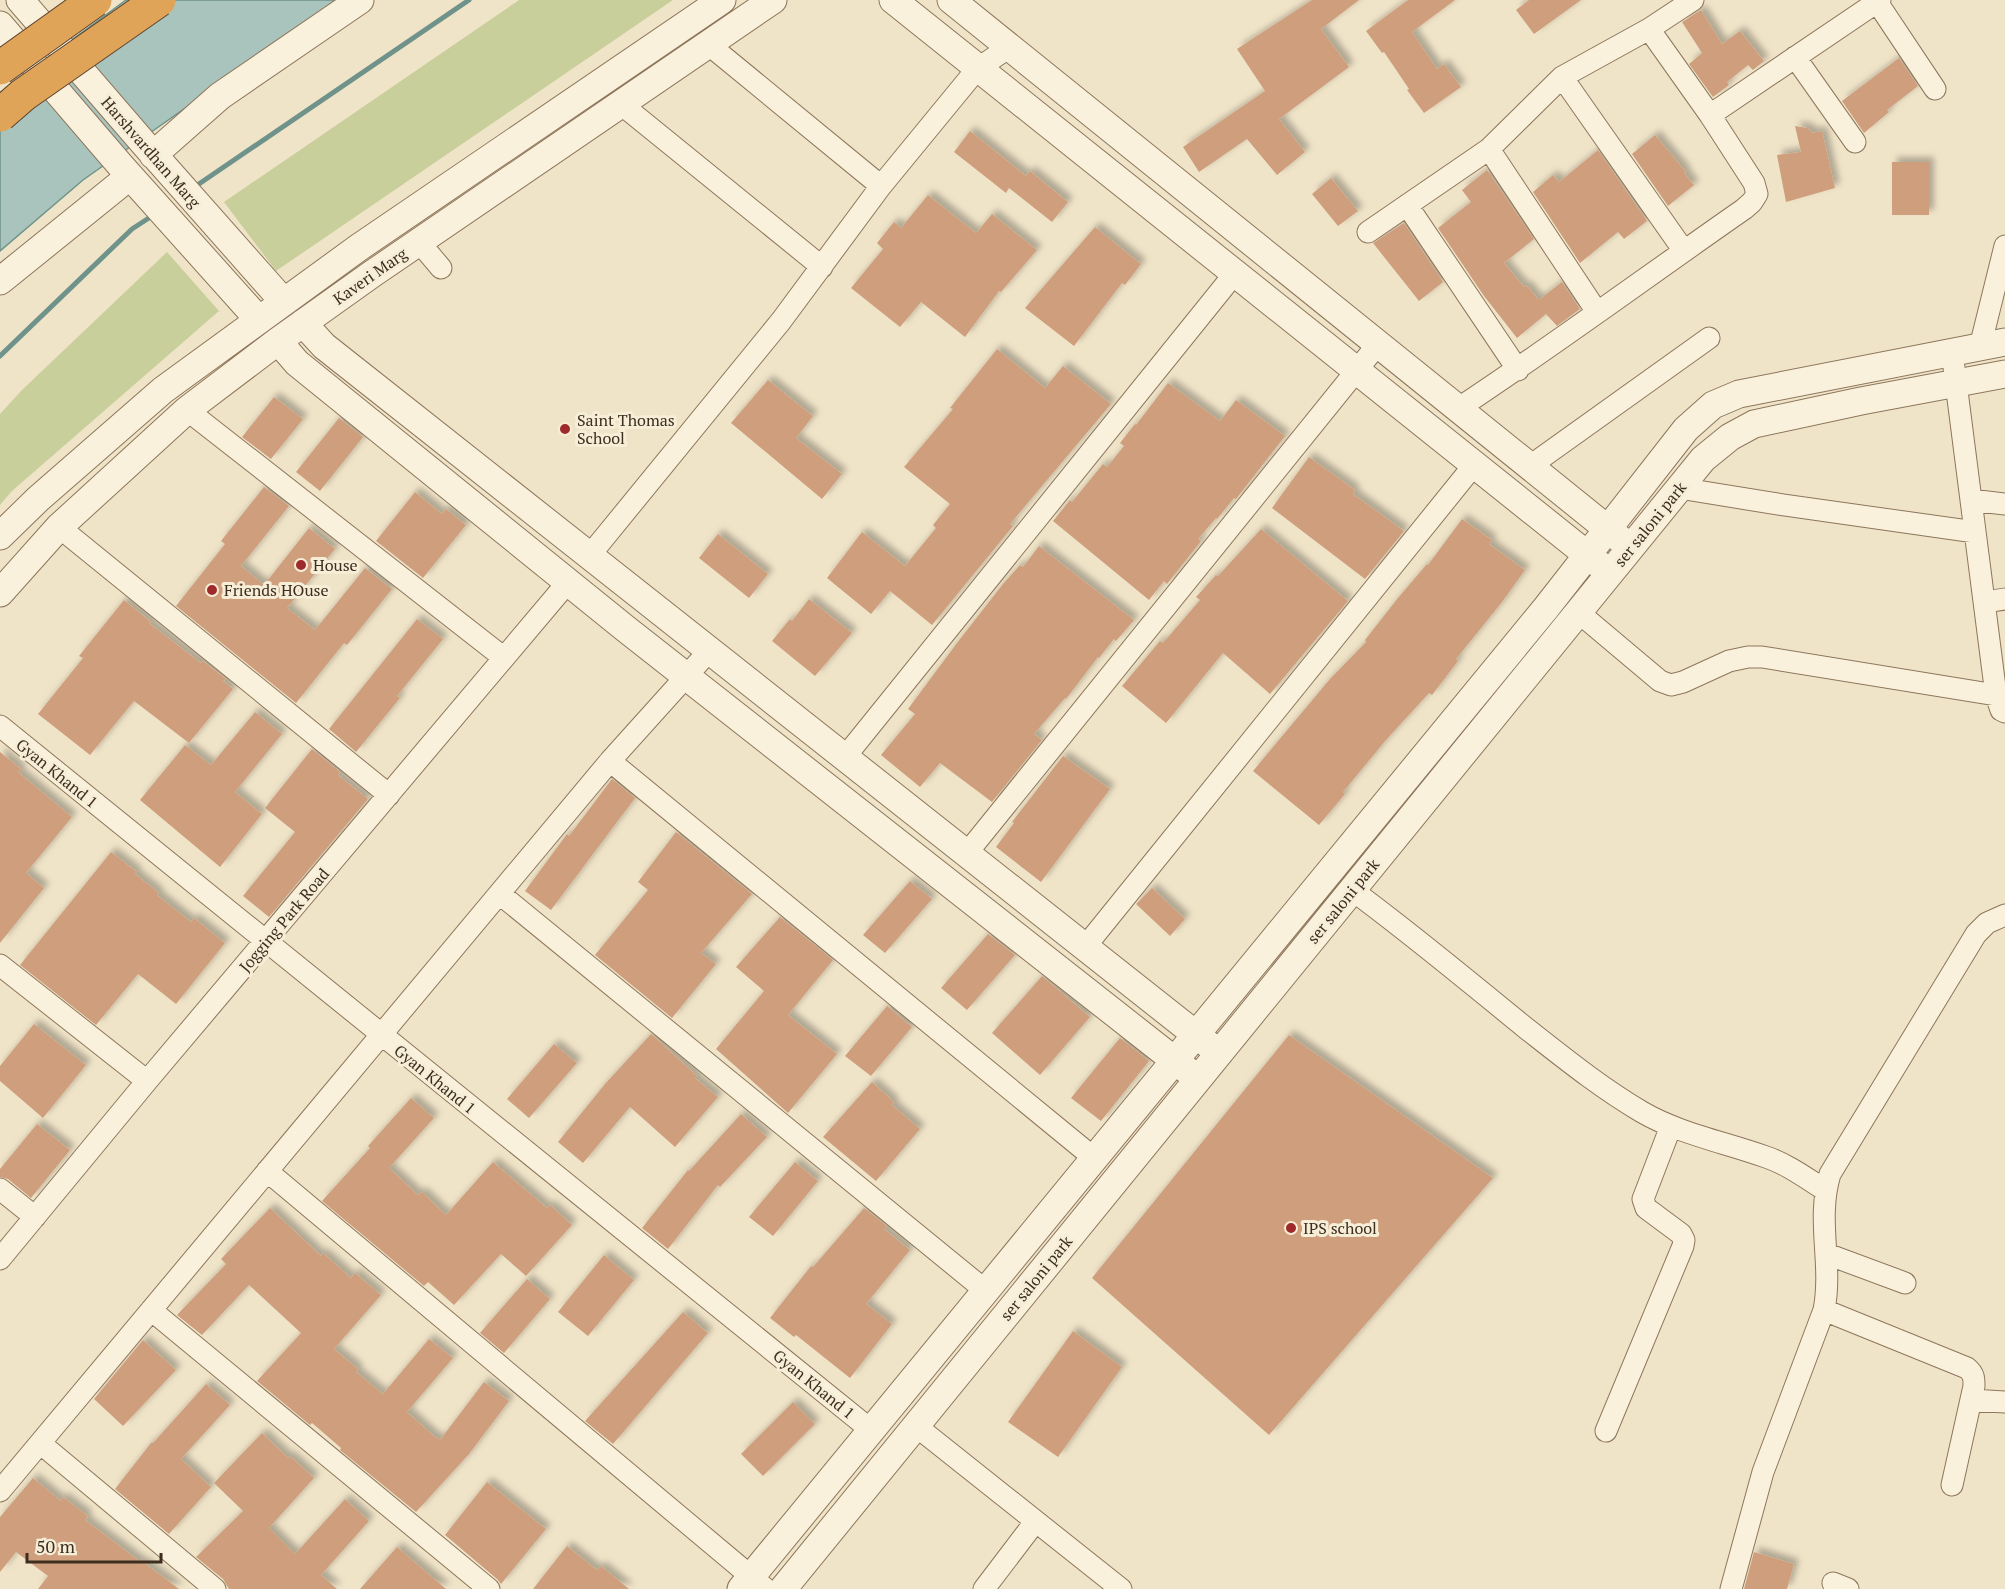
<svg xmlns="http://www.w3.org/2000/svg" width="2005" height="1589" viewBox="0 0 2005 1589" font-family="'PT Serif',serif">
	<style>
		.green { fill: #c9cf9b }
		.water { fill: #a9c4bc; stroke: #6f938a; stroke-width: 1.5 }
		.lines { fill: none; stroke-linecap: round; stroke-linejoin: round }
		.stream { stroke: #6f938a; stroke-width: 5 }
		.building { fill: #cf9f7d; filter: url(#shadow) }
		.minor-casing { stroke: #8d765c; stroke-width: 23 }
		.tertiary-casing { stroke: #8d765c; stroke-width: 29 }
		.minor { stroke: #faf1dc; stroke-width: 21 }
		.tertiary { stroke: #faf1dc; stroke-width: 27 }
		.motorway-bridge-casing { stroke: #5b4430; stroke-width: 35; stroke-linecap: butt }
		.motorway-bridge { stroke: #e0a458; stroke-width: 33 }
		.poi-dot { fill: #9e2a2b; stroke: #f7eed8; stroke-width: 2 }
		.labels { text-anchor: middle; stroke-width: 6; stroke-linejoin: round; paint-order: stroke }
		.street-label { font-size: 16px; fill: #3d2e20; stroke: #f7eed8 }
		.poi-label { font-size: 16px; fill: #3d2e20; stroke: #f7eed8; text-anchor: start }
	</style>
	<defs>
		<filter id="shadow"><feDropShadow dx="5" dy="-5" stdDeviation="3" flood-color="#0004"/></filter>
	</defs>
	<rect width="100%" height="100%" fill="#f0e4c8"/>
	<path class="green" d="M519 0H673L276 271 224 202Z
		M167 252 219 311 12 491 0 505V414L21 391Z"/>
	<path class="water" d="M126 0H339L83 180 0 251V93Z"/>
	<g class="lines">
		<path class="stream" d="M193 188 469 0
			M0 356 132 229 155 214"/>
	</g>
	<path class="building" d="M1312 0H1359L1321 29 1349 67 1279 119 1305 152 1277 175 1247 139 1199 172 1183 147 1265 91 1237 49Z
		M1408 0H1455L1412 32 1437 69 1444 64 1461 87 1424 113 1407 90 1409 89 1384 52 1382 53 1366 31Z
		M1529 0H1581L1534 34 1516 10Z
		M1701 10 1722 44 1740 31 1764 61 1753 70 1748 65 1727 82 1729 85 1713 97 1689 64 1702 53 1682 22Z
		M1899 58 1918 86 1887 110 1889 112 1864 133 1842 101Z
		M1795 126 1807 128 1813 133 1822 131 1835 188 1786 202 1777 155 1801 152Z
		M970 131 1026 176 1030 171 1068 202 1052 222 1009 188 1006 193 954 152Z
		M1655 135 1686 172 1684 173 1694 185 1668 206 1632 154Z
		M1598 150 1647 221 1624 239 1618 232 1580 263 1533 192 1553 175 1559 182Z
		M1892 162H1929V215H1892Z
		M1487 170 1534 239 1504 263 1524 287 1526 285 1538 299H1540L1562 282 1580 309 1557 326 1546 314 1517 338 1484 296 1438 228 1471 202 1462 190Z
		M1331 178 1358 211 1338 226 1312 194Z
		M928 195 976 233 992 214 1037 250 1001 292 999 291 965 337 921 302 900 327 851 288 883 249 877 243 894 222 901 228Z
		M1404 223 1443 282 1419 301 1373 243Z
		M1095 227 1141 264 1125 285 1122 283 1074 346 1025 308Z
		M997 349 1045 388 1063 366 1111 404 1010 524 1013 526 932 625 890 591 871 614 827 578 862 532 905 566 936 528 933 525 950 504 904 467 953 409 950 408Z
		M768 380 813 416 796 438 842 474 822 499 731 423Z
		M1168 383 1220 421 1236 400 1285 436 1236 499 1234 498 1217 519 1216 518 1198 539 1201 541 1167 584 1164 581 1149 600 1053 521 1070 500 1072 502 1103 464 1107 467 1124 446 1120 443 1135 424 1136 425Z
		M274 397 303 419 271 459 242 437Z
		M339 418 363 437 320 491 296 472Z
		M1309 457 1355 490 1353 494 1404 531 1365 579 1272 508Z
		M264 487 289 506 241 566 264 585 309 528 335 549 287 608 315 630 365 568 392 589 347 645 344 643 296 703 176 606 225 544 221 541Z
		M415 492 442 514 446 509 466 525 423 578 376 541Z
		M1462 519 1492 540 1489 544 1525 570 1502 602 1456 659 1458 661 1432 695 1429 693 1386 740 1343 792 1345 794 1319 825 1253 771 1330 679 1366 642 1365 640 1398 598 1427 564 1428 565Z
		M1261 529 1348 601 1270 694 1223 653 1166 723 1122 686 1160 641 1163 643 1200 600 1196 597 1216 575 1218 576Z
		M718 534 768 574 749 598 699 558Z
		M1039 546 1134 620 1116 641 1114 639 1099 658 1098 657 1066 699 1065 698 1034 734 1042 740 992 802 940 763 920 787 881 755 915 714 908 709 957 643 1003 584 1020 565 1023 567Z
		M809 599 852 633 815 676 772 641 790 619 792 621Z
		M124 600 151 622 149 623 201 663 203 661 226 679 223 681 233 689 189 743 134 701 90 755 38 714 83 658 79 656Z
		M417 619 443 639 397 696 400 698 356 752 329 729Z
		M255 712 282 734 235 792 262 814 220 867 140 800 185 745 211 765Z
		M312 749 340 772 338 775 368 799 269 917 243 896 295 832 265 808Z
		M0 752 21 769 18 772 72 817 26 873 44 888 0 943Z
		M1063 756 1110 789 1041 882 996 847 1014 823 1012 822Z
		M612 779 635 798 551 910 525 891 567 834 569 836Z
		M676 832 752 894 701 953 716 964 672 1018 595 955 648 890 638 882Z
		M111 852 137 872 135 874 159 893 157 895 191 922 194 918 225 943 176 1004 138 974 96 1025 20 965Z
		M910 881 932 899 885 953 863 935Z
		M1152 888 1185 919 1170 936 1136 904Z
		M780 917 833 960 788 1015 837 1054 788 1113 716 1049 764 991 736 967Z
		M988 934 1015 955 967 1010 941 988Z
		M1042 976 1090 1017 1040 1075 992 1033Z
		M887 1006 912 1027 871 1076 845 1056Z
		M34 1024 86 1065 43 1118 0 1081V1066Z
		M651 1034 697 1076 695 1078 718 1097 675 1147 630 1107 583 1163 558 1142 605 1084Z
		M1289 1035 1493 1178 1269 1435 1092 1278Z
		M1120 1038 1149 1061 1101 1121 1071 1098Z
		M554 1044 577 1063 529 1118 507 1099Z
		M872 1082 894 1102 892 1105 920 1129 876 1181 823 1137Z
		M411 1098 434 1118 389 1168 418 1195 422 1192 446 1215 493 1162 547 1208 550 1205 572 1225 526 1276 501 1254 454 1305 428 1282 424 1286 322 1201 370 1148 368 1146Z
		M741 1114 767 1137 720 1187 718 1185 668 1249 642 1228 688 1170 689 1171Z
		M37 1124 70 1150 31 1198 8 1179 0 1177V1169Z
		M795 1162 818 1181 773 1236 749 1217Z
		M270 1208 321 1256 323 1253 351 1278 355 1273 381 1295 334 1349 358 1369 356 1372 383 1394 429 1339 453 1358 407 1412 436 1438 437 1437 440 1440 484 1382 509 1401 469 1454 416 1512 340 1450 341 1448 312 1423 310 1425 257 1381 301 1333 249 1285 202 1335 177 1315 226 1264 221 1259Z
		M864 1208 887 1226 884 1229 910 1250 866 1304 892 1324 850 1378 796 1335 794 1337 770 1318 811 1266 813 1267Z
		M604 1255 634 1280 588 1336 558 1312Z
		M527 1279 550 1299 504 1353 480 1333Z
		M683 1312 708 1333 613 1444 585 1421Z
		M1073 1331 1122 1367 1058 1457 1008 1422Z
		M143 1340 176 1370 123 1426 94 1399Z
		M206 1384 230 1405 181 1459 211 1487 169 1534 115 1489 151 1443H153Z
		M793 1402 815 1424 763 1476 741 1454Z
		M262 1433 288 1458 290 1456 314 1478 269 1528 295 1554 345 1499 369 1521 321 1575 337 1589H229L223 1579 196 1557 243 1511 214 1483Z
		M33 1478 61 1501 63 1497 88 1516 85 1520 142 1563 143 1562 179 1589H38L48 1576 16 1552 0 1572V1517Z
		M487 1482 546 1529 501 1584 497 1579 445 1535Z
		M567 1546 597 1570 601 1566 629 1589H533Z
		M397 1547 446 1589H360Z
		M1754 1552 1794 1564 1787 1589H1744Z"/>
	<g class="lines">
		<g class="minor-casing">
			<path id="minor" d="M1877 2 1935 89
				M708 44 881 186
				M1795 57 1855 142
				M1562 77 1684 251
				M621 104 822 267
				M1710 115 1880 0
				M1489 149 1597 312
				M1407 205 1518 370
				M1368 232 1489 149 1562 77 1649 29 1693 0
				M419 242 441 268
				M1980 347 2005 246
				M1952 352 1996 695 2001 710 2005 712
				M1459 408C1556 344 1649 275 1744 209L1752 202 1757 194 1754 183 1710 115 1649 29
				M187 410 504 658
				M1530 466 1709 338
				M1679 488 1784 505 1975 532
				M1971 500 2005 504
				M59 527 389 795
				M590 555 781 321 881 186 977 69 1008 48
				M1985 602 2005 599
				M1578 612 1660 681 1671 685 1683 682 1729 661 1748 657H1762L1996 695
				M0 726 871 1430
				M845 757 1235 273
				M610 761 1094 1158
				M967 853 1378 344
				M1352 890C1412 934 1469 982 1527 1029 1564 1058 1601 1088 1642 1112 1680 1134 1724 1142 1766 1157 1787 1164 1806 1178 1825 1190
				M500 894 986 1291
				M1085 947 1474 465
				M0 965 147 1081
				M267 1171 766 1589
				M0 1189 35 1217
				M1827 1254 1905 1283
				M0 1259 147 1081 568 582
				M151 1310 489 1589
				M1824 1310 1967 1368C1974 1374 1974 1378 1974 1386L1952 1485
				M1971 1400 2005 1402
				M916 1426 1121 1589
				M1606 1431 1683 1246 1684 1240 1681 1234 1646 1208 1643 1199 1671 1126
				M40 1443 215 1589
				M0 1491 610 761 709 651
				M1833 1583 1848 1589
				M984 1589 1035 1522
				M1731 1589 1763 1472 1824 1310C1833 1263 1816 1221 1830 1174L1976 934 1987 923 2005 915"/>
		</g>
		<g class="tertiary-casing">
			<path id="tertiary" d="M20 0 146 146 284 302
				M893 0 1600 565
				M951 0 1620 539
				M0 25 121 166 259 320
				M153 155 220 96 360 0
				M0 281 130 176
				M303 323 324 346 1209 1045
				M278 341 297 363 626 629 1188 1071
				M0 536 38 499 163 390 358 248 722 0
				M0 593 59 527 187 410 278 341 372 274 773 0
				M741 1589 1546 608 1686 429 1713 405 1739 394 2005 342
				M783 1589 1703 459 1730 437 1754 424 1861 401 2005 374"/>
		</g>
		<use href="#minor" class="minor"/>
		<use href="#tertiary" class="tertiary"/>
		<g class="motorway-bridge-casing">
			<path id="motorway-bridge" d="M0 68 95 0
				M0 115 23 95 159 0"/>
		</g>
		<use href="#motorway-bridge" class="motorway-bridge"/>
	</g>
	<g class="poi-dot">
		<circle cx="565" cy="429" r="6"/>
		<circle cx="301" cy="565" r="6"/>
		<circle cx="212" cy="590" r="6"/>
		<circle cx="1291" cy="1228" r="6"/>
	</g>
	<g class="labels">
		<g class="street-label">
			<text transform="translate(151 152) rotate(49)" y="6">Harshvardhan Marg</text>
			<text transform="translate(370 276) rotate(-35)" y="6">Kaveri Marg</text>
			<text transform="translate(1650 524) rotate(-51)" y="6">ser saloni park</text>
			<text transform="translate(57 773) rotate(39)" y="6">Gyan Khand 1</text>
			<text transform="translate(1343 901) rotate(-51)" y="6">ser saloni park</text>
			<text transform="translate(284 920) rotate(-50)" y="6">Jogging Park Road</text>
			<text transform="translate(435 1079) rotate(39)" y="6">Gyan Khand 1</text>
			<text transform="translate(1036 1278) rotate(-51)" y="6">ser saloni park</text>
			<text transform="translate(814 1384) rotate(39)" y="6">Gyan Khand 1</text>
		</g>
		<g class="poi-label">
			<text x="577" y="426">Saint Thomas<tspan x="577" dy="18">School</tspan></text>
			<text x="313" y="571">House</text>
			<text x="224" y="596">Friends HOuse</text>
			<text x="1303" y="1234">IPS school</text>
		</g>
	</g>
	<path d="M27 1553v9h134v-9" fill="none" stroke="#3d2e20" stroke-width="3"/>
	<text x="36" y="1553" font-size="18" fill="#3d2e20" stroke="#f7eed8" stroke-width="4.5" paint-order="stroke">50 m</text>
</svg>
